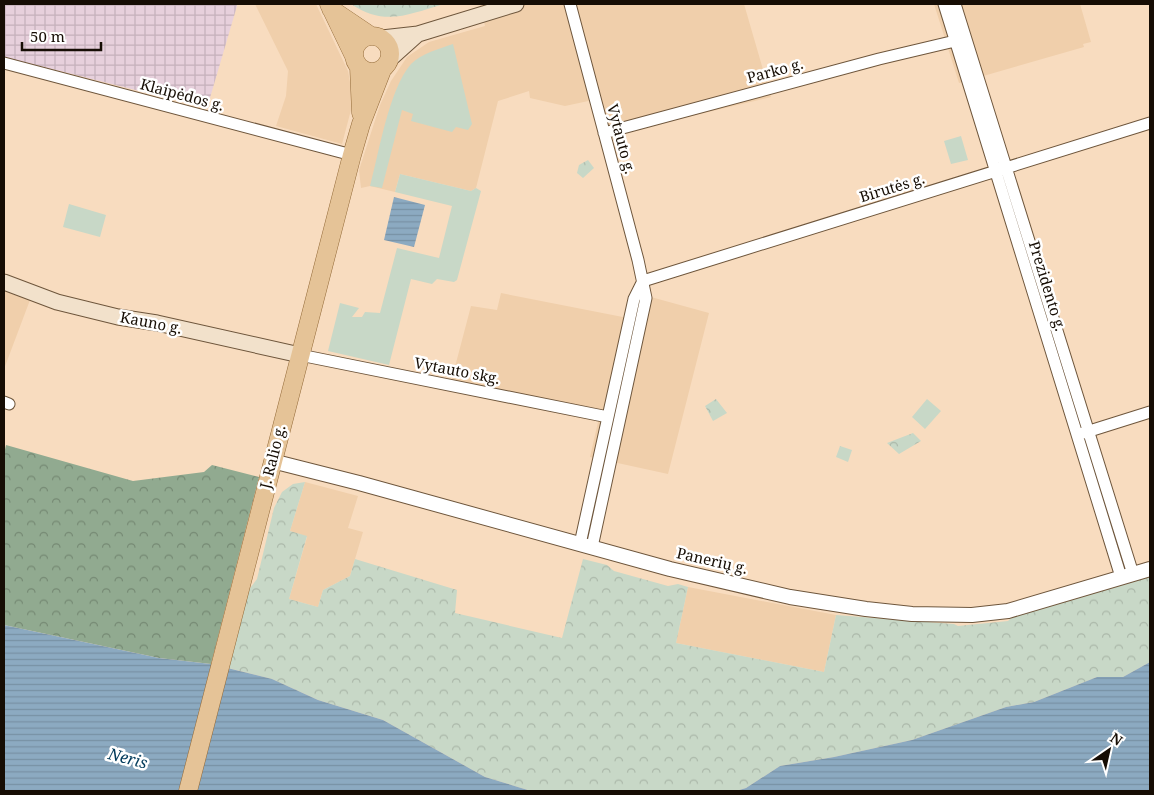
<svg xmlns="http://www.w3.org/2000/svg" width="1154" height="795" viewBox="0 0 1154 795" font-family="'Noto Serif',serif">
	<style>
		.built { fill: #f0cfab }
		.industrial { fill: url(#industrial-grid) }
		.grass { fill: #c8d8c7 }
		.forest { fill: url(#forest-crowns) }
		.park { fill: url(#park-crowns) }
		.water { fill: url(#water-rules) }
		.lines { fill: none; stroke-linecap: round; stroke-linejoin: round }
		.minor-casing { stroke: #6e563c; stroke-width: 13 }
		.tertiary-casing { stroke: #6e563c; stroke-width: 16 }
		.secondary-casing { stroke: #6e563c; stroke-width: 17 }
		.primary-casing { stroke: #926937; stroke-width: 19 }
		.minor { stroke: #fff; stroke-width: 11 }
		.tertiary { stroke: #fff; stroke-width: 14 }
		.secondary { stroke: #f2e1cb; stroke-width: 15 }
		.primary { stroke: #e5c397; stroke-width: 18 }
		.labels { text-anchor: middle; stroke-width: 5; stroke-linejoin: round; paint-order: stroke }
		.street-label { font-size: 15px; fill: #160d04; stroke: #fff }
		.water-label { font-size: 16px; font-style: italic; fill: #033c5c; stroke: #fff }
	</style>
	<defs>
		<pattern id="industrial-grid" width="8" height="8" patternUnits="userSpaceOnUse" patternTransform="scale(1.25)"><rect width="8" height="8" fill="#e7d0dc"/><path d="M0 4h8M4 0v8" fill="none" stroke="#c5b1bb"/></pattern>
		<pattern id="forest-crowns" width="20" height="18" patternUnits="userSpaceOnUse" patternTransform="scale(1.25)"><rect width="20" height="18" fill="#91aa90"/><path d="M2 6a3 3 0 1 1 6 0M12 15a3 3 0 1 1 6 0" fill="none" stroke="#758973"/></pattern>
		<pattern id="park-crowns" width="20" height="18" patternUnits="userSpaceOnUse" patternTransform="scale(1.25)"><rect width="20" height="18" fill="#c8d8c7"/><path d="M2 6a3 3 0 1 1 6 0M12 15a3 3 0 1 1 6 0" fill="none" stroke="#abb8a9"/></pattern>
		<pattern id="water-rules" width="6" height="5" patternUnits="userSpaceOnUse" patternTransform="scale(1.25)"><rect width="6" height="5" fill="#8caac1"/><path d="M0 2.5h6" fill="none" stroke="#7891a4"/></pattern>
	</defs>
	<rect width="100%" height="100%" fill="#f8dcbf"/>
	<path class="built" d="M255 4H316L348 71 352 93 351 110 342 144 276 126 286 96 288 71Z
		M480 4H744L771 97 603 137 593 100 565 106 530 98 529 91 498 101 476 188 471 191 400 174 395 192 370 186 361 188 359 170 380 105 391 81 407 57 429 42 485 26Z
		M934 4H1080L1091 42 1083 44 1084 47 959 83Z
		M4 291 30 300 4 369Z
		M501 293 633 319 640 294 709 313 668 474 590 457 601 409 451 382 471 306 497 310Z
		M305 482 358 496 348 528 363 532 350 576 323 590 318 607 289 599 307 537 290 531Z
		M688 587 836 615 824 672 676 643Z"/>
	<path class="industrial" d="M4 4H236L237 6 207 108 4 57Z"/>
	<path class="grass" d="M453 44 472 124 468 130 456 127 452 132 411 121 413 114 402 110 382 188 370 186C379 153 389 89 411 64 422 53 439 49 453 44Z
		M961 136 968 160 951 164 944 141Z
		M400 174 471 191 476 188 481 191 457 280 454 282 437 279 432 284 411 279 389 365 328 351 340 303 359 308 352 317H362L365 312 380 313 397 248 439 258 452 206 395 192Z
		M69 204 106 215 100 237 63 227Z
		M927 399 941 411 925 429 912 417Z"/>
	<path class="forest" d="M6 445 133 481 204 472 212 465 259 477 211 664 159 658 4 625V454Z"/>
	<path class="park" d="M351 4H444C409 14 385 27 351 4Z
		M588 160 594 168 583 178 577 173 579 165Z
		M716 399 727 413 713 421 705 406Z
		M913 433 921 441 899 454 887 443Z
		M840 446 852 450 848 462 836 457Z
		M305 482 290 531 307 536 289 599 318 607 323 590 350 576 355 559 457 590 455 613 562 638 583 559 607 565 614 571 668 586 678 584 688 587 676 643 824 672 836 615 954 624 958 626 1008 621 1011 618 1150 577V662L1123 677H1097L1034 702 1006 707 912 740 834 757 780 766 746 788 736 791H531L485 777 383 720 318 700 272 679 228 668 245 595 257 579 274 508 282 492 293 484Z"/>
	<path class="water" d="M394 197 425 205 414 247 384 240Z
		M4 625 159 658 211 664 272 679 318 700 383 720 485 777 531 791H4Z
		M1150 662V791H736L746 788 780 766 834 757 912 740 1006 707 1034 702 1097 677H1123Z"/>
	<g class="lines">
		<g class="minor-casing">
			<path id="minor" d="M570 4 638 260 646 298 592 547
				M944 4 1121 577
				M955 4 1133 574
				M4 63 352 155
				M604 133 879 59 955 41
				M643 281 1150 123
				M300 355 608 417
				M4 402 9 404
				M1080 434 1150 412
				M580 544 634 299 643 281"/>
		</g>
		<g class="tertiary-casing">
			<path id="tertiary" d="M272 461 359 483 670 569 790 597 866 609 912 614 972 615 1008 611 1150 569"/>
		</g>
		<g class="secondary-casing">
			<path id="secondary" d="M382 38 418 34 516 4
				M389 60 418 34
				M4 282 57 302 118 317 157 323 300 355"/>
		</g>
		<g class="primary-casing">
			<path id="primary" d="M329 4 354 56
				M331 9 371 36
				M354 54a18 18 0 1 1 36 0a18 18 0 1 1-36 0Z
				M359 67 361 113
				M188 791 352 155 361 124 382 70"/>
		</g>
		<use href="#minor" class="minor"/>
		<use href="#tertiary" class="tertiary"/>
		<use href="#secondary" class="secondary"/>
		<use href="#primary" class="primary"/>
	</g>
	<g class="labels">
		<g class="street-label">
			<text transform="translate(775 71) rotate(-15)" y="5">Parko g.</text>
			<text transform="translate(182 95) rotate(15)" y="5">Klaipėdos g.</text>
			<text transform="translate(621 139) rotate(75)" y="5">Vytauto g.</text>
			<text transform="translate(892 188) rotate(-17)" y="5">Birutės g.</text>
			<text transform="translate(1047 286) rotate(73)" y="5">Prezidento g.</text>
			<text transform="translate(151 323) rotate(11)" y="5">Kauno g.</text>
			<text transform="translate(457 371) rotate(11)" y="5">Vytauto skg.</text>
			<text transform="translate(273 457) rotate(-76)" y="5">J. Ralio g.</text>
			<text transform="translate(712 561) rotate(13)" y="5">Panerių g.</text>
		</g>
		<g class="water-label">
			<text transform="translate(128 758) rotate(15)" y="6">Neris</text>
		</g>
	</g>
	<rect width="1154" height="795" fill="none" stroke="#160d04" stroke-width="10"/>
	<g transform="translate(1109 750) rotate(34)" stroke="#ffffff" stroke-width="4" paint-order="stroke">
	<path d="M0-4L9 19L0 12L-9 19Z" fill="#160d04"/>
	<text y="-8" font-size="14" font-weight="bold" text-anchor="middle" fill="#160d04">N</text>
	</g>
	<path d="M22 42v8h79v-8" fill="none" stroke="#160d04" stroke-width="2.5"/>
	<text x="30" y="42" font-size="15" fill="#160d04" stroke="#ffffff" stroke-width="4" paint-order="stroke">50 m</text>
</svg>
